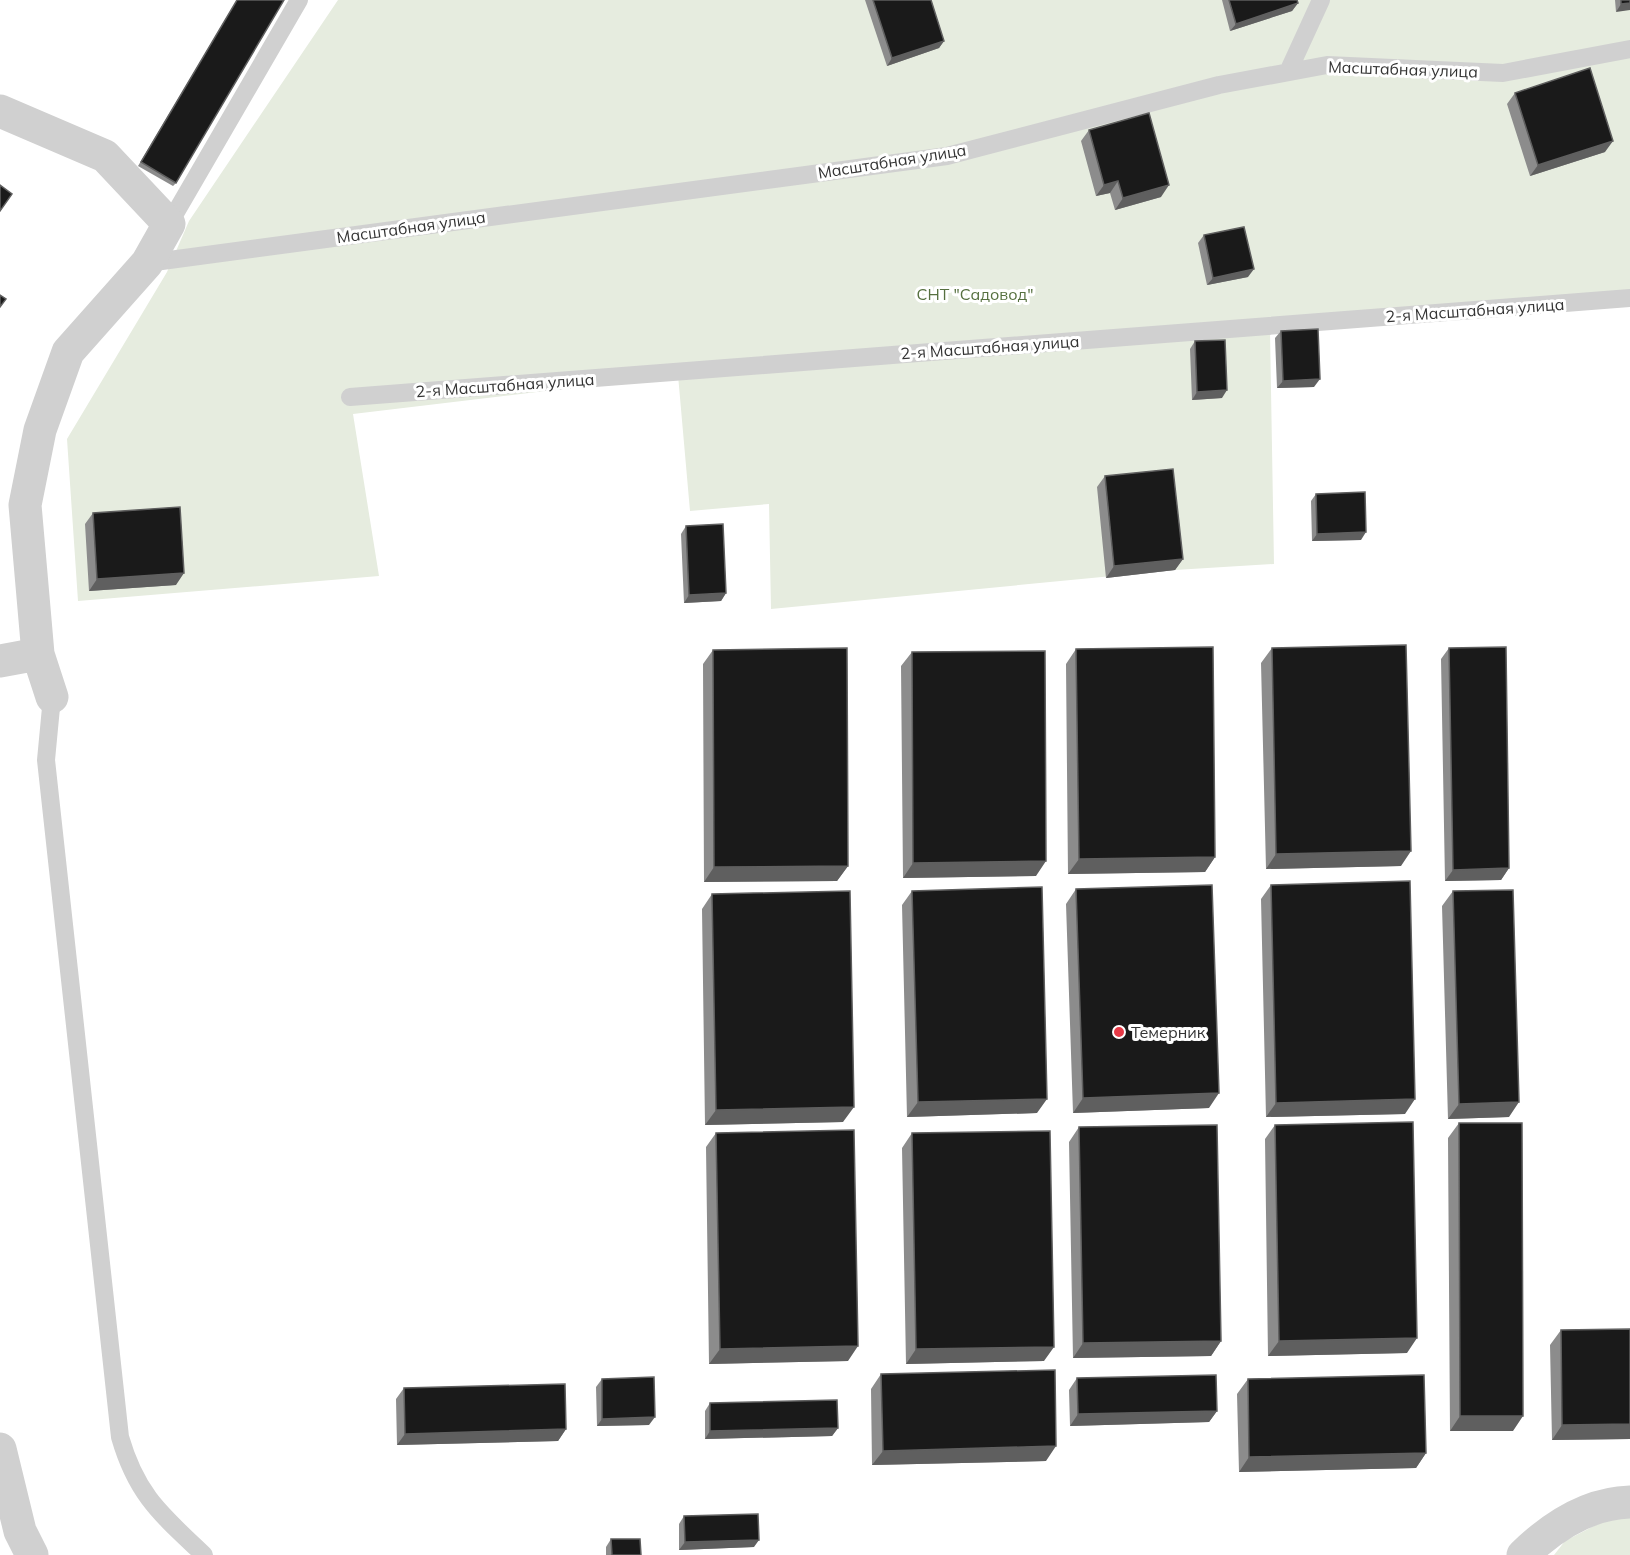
<svg xmlns="http://www.w3.org/2000/svg" width="1630" height="1555" viewBox="0 0 1630 1555" font-family="Mulish,sans-serif">
	<style>
		.green { fill: #e6ecdf }
		.lines { fill: none; stroke-linecap: round; stroke-linejoin: round }
		.service { stroke: #d0d0d0; stroke-width: 18 }
		.minor { stroke: #d0d0d0; stroke-width: 33 }
		.tertiary { stroke: #d0d0d0; stroke-width: 33 }
		.wall { fill: #8c8c8c }
		.shaded-wall { fill: #5f5f5f }
		.building { fill: #1a1a1a; stroke: #5f5f5f; stroke-width: 1.5 }
		.poi-dot { fill: #e63946; stroke: #fff; stroke-width: 2 }
		.labels { text-anchor: middle; stroke-width: 6; stroke-linejoin: round; paint-order: stroke }
		.street-label { font-size: 16px; fill: #333; stroke: #fff }
		.park-label { font-size: 16px; fill: #56703f; stroke: #fff }
		.poi-label { font-size: 16px; fill: #333; stroke: #fff; text-anchor: start }
	</style>
	<rect width="100%" height="100%" fill="#fff"/>
	<path class="green" d="M338 0H1630V301L1270 331 1274 564 1175 570 771 609 769 504 690 511 678 375 353 414 379 576 78 601 67 439 167 272 189 221Z
		M1617 1514H1630V1555H1554L1565 1541Z"/>
	<g class="lines">
		<path class="service" d="M1288 72 1321 0
			M169 224 299 0
			M147 263 947 156 1219 85 1327 65 1503 73 1630 49
			M350 397 1630 298
			M52 697 46 760 120 1437C137 1496 162 1515 204 1555"/>
		<path class="minor" d="M0 111 105 156 169 224 147 263 68 352 40 430 25 505 38 654 52 697
			M0 661 38 654
			M0 1449 20 1531 32 1555"/>
		<path class="tertiary" d="M1523 1555C1552 1527 1589 1503 1630 1502"/>
	</g>
	<path class="wall" d="M237 0 176 183 173 186 138 166Z
		M865 0H931L944 41 939 48 887 66Z
		M1222 0H1297L1298 3 1292 11 1230 31Z
		M1615 0H1630L1616 12Z
		M1515 93 1605 152 1530 176 1507 104Z
		M1089 130 1161 197 1115 210 1110 193 1096 196 1081 141Z
		M1204 235 1248 277 1207 285 1198 243Z
		M1281 331 1314 387 1277 388 1275 338Z
		M1195 341 1222 398 1192 400 1190 349Z
		M1105 476 1183 559 1175 570 1106 578 1097 487Z
		M1316 494 1361 540 1312 541 1311 501Z
		M93 513 176 585 89 591 85 524Z
		M686 526 726 593 721 601 684 603 681 534Z
		M1272 648 1401 866 1266 869 1261 663Z
		M1449 648 1509 868 1501 880 1445 881 1441 659Z
		M1076 649 1215 857 1205 872 1068 874 1066 664Z
		M713 650 848 866 837 881 704 882 703 664Z
		M912 652 1036 876 903 878 901 666Z
		M1271 885 1405 1114 1266 1117 1261 899Z
		M1076 889 1209 1108 1073 1113 1066 904Z
		M912 891 1037 1113 907 1117 902 905Z
		M1453 891 1509 1117 1448 1119 1442 906Z
		M712 894 843 1122 705 1125 702 909Z
		M1459 1123 1513 1431H1450L1448 1138Z
		M1275 1125 1407 1353 1268 1356 1265 1139Z
		M1079 1127 1221 1341 1211 1356 1073 1358 1069 1142Z
		M716 1133 848 1361 709 1364 706 1147Z
		M912 1133 1044 1361 906 1364 902 1148Z
		M1630 1329V1439L1552 1440 1550 1345 1561 1330Z
		M881 1374 1046 1461 872 1465 871 1389Z
		M1077 1378 1217 1411 1209 1422 1070 1426 1069 1390Z
		M602 1379 649 1425 597 1426 596 1387Z
		M1248 1379 1426 1453 1416 1468 1239 1472 1237 1394Z
		M404 1388 566 1429 558 1441 397 1445 396 1399Z
		M710 1403 838 1428 832 1436 705 1439V1411Z
		M684 1516 754 1547 679 1550V1524Z
		M611 1539 641 1555H606V1547Z"/>
	<path class="shaded-wall" d="M1298 3 1292 11 1230 31 1236 24Z
		M1630 3V10L1616 12 1621 4Z
		M944 41 939 48 887 66 892 58Z
		M1613 141 1605 152 1530 176 1538 165Z
		M1118 181 1110 193 1096 196 1104 185Z
		M1169 185 1161 197 1115 210 1123 198Z
		M1254 269 1248 277 1207 285 1213 278Z
		M1320 379 1314 387 1277 388 1283 381Z
		M1227 390 1222 398 1192 400 1197 392Z
		M1366 532 1361 540 1312 541 1317 534Z
		M1183 559 1175 570 1106 578 1114 566Z
		M184 573 176 585 89 591 97 579Z
		M726 593 721 601 684 603 689 595Z
		M1411 851 1401 866 1266 869 1276 854Z
		M1215 857 1205 872 1068 874 1079 859Z
		M1046 861 1036 876 903 878 913 863Z
		M848 866 837 881 704 882 714 867Z
		M1509 868 1501 880 1445 881 1453 870Z
		M1219 1093 1209 1108 1073 1113 1083 1098Z
		M1047 1099 1037 1113 907 1117 918 1102Z
		M1415 1099 1405 1114 1266 1117 1276 1103Z
		M1519 1102 1509 1117 1448 1119 1459 1104Z
		M854 1107 843 1122 705 1125 716 1110Z
		M1417 1338 1407 1353 1268 1356 1279 1341Z
		M1221 1341 1211 1356 1073 1358 1083 1343Z
		M858 1346 848 1361 709 1364 720 1349Z
		M1054 1347 1044 1361 906 1364 916 1349Z
		M1217 1411 1209 1422 1070 1426 1078 1414Z
		M1460 1416H1523L1513 1431H1450Z
		M655 1417 649 1425 597 1426 602 1419Z
		M1630 1424V1439L1552 1440 1562 1425Z
		M838 1428 832 1436 705 1439 710 1431Z
		M566 1429 558 1441 397 1445 405 1434Z
		M1056 1446 1046 1461 872 1465 883 1451Z
		M1426 1453 1416 1468 1239 1472 1249 1457Z
		M759 1540 754 1547 679 1550 685 1542Z"/>
	<path class="building" d="M237 0H284L176 183 141 162Z
		M873 0H931L944 41 892 58Z
		M1229 0H1297L1298 3 1236 24Z
		M1621 0H1630V3L1621 4Z
		M1590 68 1613 141 1538 165 1515 93Z
		M1149 113 1169 185 1123 198 1118 181 1104 185 1089 130Z
		M0 185 12 194 0 211Z
		M1244 227 1254 269 1213 278 1204 235Z
		M0 295 6 299 0 307Z
		M1318 329 1320 379 1283 381 1281 331Z
		M1225 340 1227 390 1197 392 1195 341Z
		M1173 469 1183 559 1114 566 1105 476Z
		M1365 492 1366 532 1317 534 1316 494Z
		M180 507 184 573 97 579 93 513Z
		M723 524 726 593 689 595 686 526Z
		M1406 645 1411 851 1276 854 1272 648Z
		M1213 647 1215 857 1079 859 1076 649Z
		M1506 647 1509 868 1453 870 1449 648Z
		M847 648 848 866 714 867 713 650Z
		M1045 651 1046 861 913 863 912 652Z
		M1410 881 1415 1099 1276 1103 1271 885Z
		M1212 885 1219 1093 1083 1098 1076 889Z
		M1042 887 1047 1099 918 1102 912 891Z
		M1513 890 1519 1102 1459 1104 1453 891Z
		M850 891 854 1107 716 1110 712 894Z
		M1413 1122 1417 1338 1279 1341 1275 1125Z
		M1459 1123H1522L1523 1416H1460Z
		M1217 1125 1221 1341 1083 1343 1079 1127Z
		M854 1130 858 1346 720 1349 716 1133Z
		M1050 1131 1054 1347 916 1349 912 1133Z
		M1630 1329V1424L1562 1425 1561 1330Z
		M1055 1370 1056 1446 883 1451 881 1374Z
		M1216 1375 1217 1411 1078 1414 1077 1378Z
		M1424 1375 1426 1453 1249 1457 1248 1379Z
		M654 1377 655 1417 602 1419V1379Z
		M565 1384 566 1429 405 1434 404 1388Z
		M837 1400 838 1428 710 1431V1403Z
		M758 1514 759 1540 685 1542 684 1516Z
		M611 1539H640L641 1555H612Z"/>
	<circle class="poi-dot" cx="1119" cy="1032" r="6"/>
	<g class="labels">
		<g class="street-label">
			<text transform="translate(1403 69) rotate(2)" y="6">Масштабная улица</text>
			<text transform="translate(892 161) rotate(-9)" y="6">Масштабная улица</text>
			<text transform="translate(411 227) rotate(-8)" y="6">Масштабная улица</text>
			<text transform="translate(1475 310) rotate(-4)" y="6">2-я Масштабная улица</text>
			<text transform="translate(990 347) rotate(-4)" y="6">2-я Масштабная улица</text>
			<text transform="translate(505 385) rotate(-4)" y="6">2-я Масштабная улица</text>
		</g>
		<g class="park-label">
			<text x="975" y="300">СНТ "Садовод"</text>
		</g>
		<g class="poi-label">
			<text x="1131" y="1038">Темерник</text>
		</g>
	</g>
</svg>
